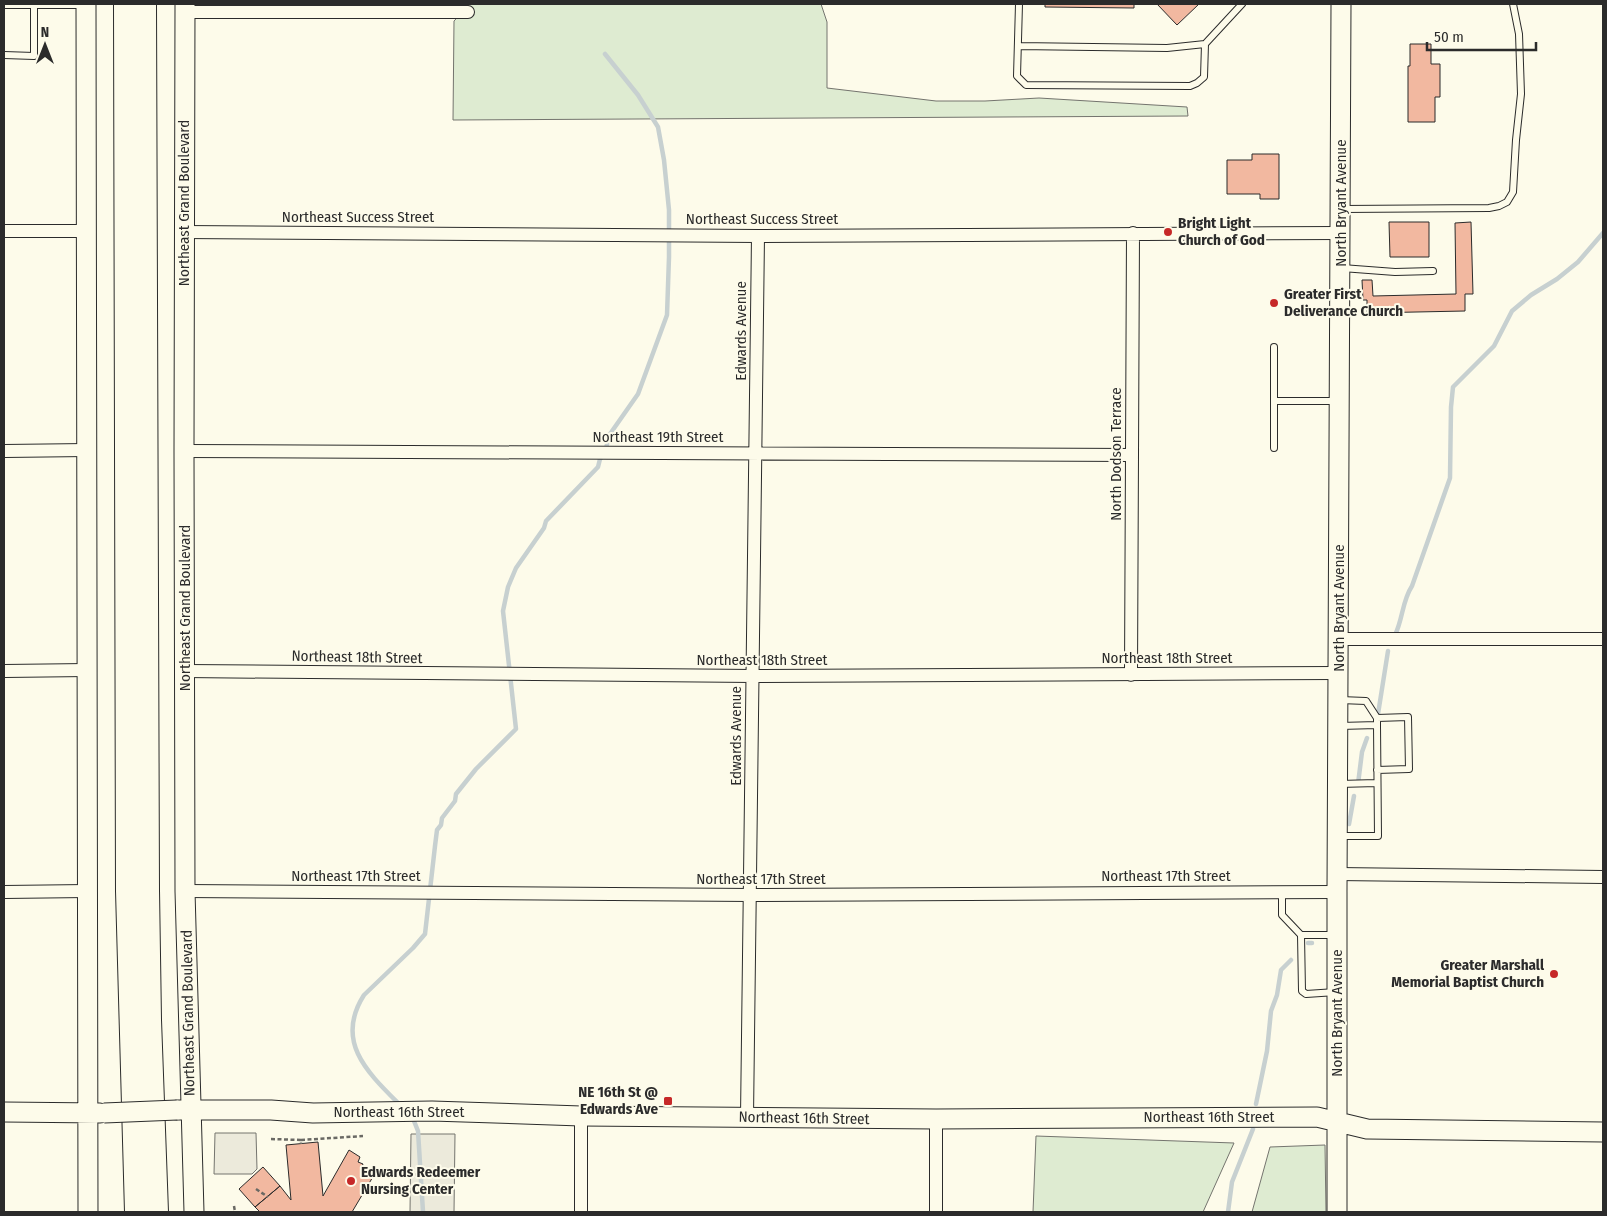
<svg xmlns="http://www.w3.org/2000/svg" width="1607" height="1216" viewBox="0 0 1607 1216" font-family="'Fira Sans Condensed',sans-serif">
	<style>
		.green { fill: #deebd1; stroke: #74746e }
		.parking { fill: #eceadb; stroke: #74746e }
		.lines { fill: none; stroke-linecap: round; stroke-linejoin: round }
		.stream { stroke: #c7d0d0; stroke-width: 4.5 }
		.building { fill: #f2b8a0; stroke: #2b2b2b }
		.lane-casing { stroke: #2b2b2b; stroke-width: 8 }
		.street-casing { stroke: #2b2b2b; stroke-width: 14 }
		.secondary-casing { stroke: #2b2b2b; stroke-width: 21 }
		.highway-casing { stroke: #2b2b2b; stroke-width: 26 }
		.path { stroke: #6a6964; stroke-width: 2.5; stroke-dasharray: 4 2.5; stroke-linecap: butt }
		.lane { stroke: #fdfbea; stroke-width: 6 }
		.street { stroke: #fdfbea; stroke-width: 12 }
		.secondary { stroke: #fdfbea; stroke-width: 19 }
		.highway { stroke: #fdfbea; stroke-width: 24 }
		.secondary-bridge-casing { stroke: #2b2b2b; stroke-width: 21; stroke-linecap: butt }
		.secondary-bridge { stroke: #fdfbea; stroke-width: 19 }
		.poi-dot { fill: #c62828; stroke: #fdfbea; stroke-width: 2 }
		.labels { text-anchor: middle; stroke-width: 4; stroke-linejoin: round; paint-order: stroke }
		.street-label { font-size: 15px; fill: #2b2b2b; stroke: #fdfbea }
		.poi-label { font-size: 15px; font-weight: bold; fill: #2b2b2b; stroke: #fdfbea; text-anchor: start }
	</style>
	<rect width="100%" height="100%" fill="#fdfbea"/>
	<path class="green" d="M470 4H821L827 22V88L936 101H985L1039 98 1187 107 1188 116 453 120 454 21Z
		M1036 1136 1234 1143 1203 1212H1033Z
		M1325 1145 1326 1212H1252L1270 1147Z"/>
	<path class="parking" d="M215 1133H256L257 1169 252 1174H214Z
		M411 1134H455L454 1212H410Z"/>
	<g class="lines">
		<path class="stream" d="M1395 635C1403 619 1402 601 1412 586L1450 478 1451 407 1453 387 1494 346 1512 311 1531 295 1557 279 1578 262 1603 233
			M1378 714 1388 651
			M1358 784 1362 752 1367 738
			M1349 824 1354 796
			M1308 943H1312
			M1256 1104 1267 1051 1271 1011 1277 995 1281 970 1291 960
			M401 1106C368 1073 334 1042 364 995L413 948 425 934 435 846 437 830 441 825 442 818 455 801 456 794 476 769 516 729 503 611 508 587 516 568 544 528 546 521 598 467 600 459 604 455 610 434 638 394 667 315 669 257V210L664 160 658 127 638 95 605 54
			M412 1116 418 1131 423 1212
			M1228 1212 1232 1182 1253 1129"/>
	</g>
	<path class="building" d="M1045 4H1134V8L1045 7Z
		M1157 4H1199L1177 25Z
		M1410 44H1431V64H1440V97H1435V122H1408V66H1410Z
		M1252 154H1279V199H1260V194H1227V160H1252Z
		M1389 222H1429V257H1390Z
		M1471 222 1473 294H1465V311L1367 313V300H1363L1362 280H1372L1373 296 1456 294 1455 223Z
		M318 1142 323 1196 349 1150 360 1157 358 1162 363 1164 361 1169 374 1175 352 1212H260L255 1207 280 1186 291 1200 286 1145Z
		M263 1167 280 1186 255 1207 239 1189Z"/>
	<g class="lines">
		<g class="lane-casing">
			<path id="lane" d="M1019 4 1017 76 1026 85 1190 86 1197 83 1204 77 1205 44 1242 4
				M4 5H85
				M1018 46 1167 48 1205 44
				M4 55 34 56V5
				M1342 209 1489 208 1499 206 1507 202 1513 192 1516 140 1521 94 1519 34 1513 4
				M1342 268 1395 272 1433 271
				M1274 401H1336
				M1274 448V347
				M1340 700 1366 701 1377 718V725L1340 726
				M1377 718 1408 717 1409 769 1377 770
				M1339 784 1377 783
				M1340 836H1378L1377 725
				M1282 892V915L1301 935 1302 991 1306 994 1336 992
				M1301 935H1335"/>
		</g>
		<g class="street-casing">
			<path id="street" d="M185 12H468
				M4 231H86
				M184 232 758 236 1341 233
				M4 451 87 450
				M184 451 1132 455
				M1339 639H1603
				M4 671 87 670
				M185 671 753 676 1338 673
				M1131 675 1133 233
				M1337 874 1603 877
				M185 891 751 895 1337 892
				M4 892 87 891
				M581 1116V1212
				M747 1117 758 236
				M936 1119V1212"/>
		</g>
		<g class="secondary-casing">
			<path id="secondary" d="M86 4 88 1212
				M185 4 184 451 185 891 194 1212
				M177 1110H271L313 1113 432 1111 581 1116 936 1119 1317 1117 1367 1129 1603 1132
				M4 1112 100 1113
				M1337 1212V892L1341 4"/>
		</g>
		<g class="highway-casing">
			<path id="highway" d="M126 4 128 891 137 1212
				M144 4 147 890 149 1020 156 1212"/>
		</g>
		<path class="path" d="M271 1139 301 1140V1144
			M301 1140 363 1136
			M383 1174 411 1175 432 1173
			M256 1189 268 1197
			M234 1206 235 1212"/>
		<use href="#lane" class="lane"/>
		<use href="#street" class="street"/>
		<use href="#secondary" class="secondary"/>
		<use href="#highway" class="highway"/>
		<g class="secondary-bridge-casing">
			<path id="secondary-bridge" d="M104 1113 177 1110"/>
		</g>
		<use href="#secondary-bridge" class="secondary-bridge"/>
	</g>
	<g class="poi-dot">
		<circle cx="1168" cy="232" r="5"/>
		<circle cx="1274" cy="303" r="5"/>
		<circle cx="1554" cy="974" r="5"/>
		<rect x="663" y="1096" width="10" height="10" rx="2.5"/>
		<circle cx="351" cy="1181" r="5"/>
	</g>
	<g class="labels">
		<g class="street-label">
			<text transform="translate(184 203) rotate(-90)" y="5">Northeast Grand Boulevard</text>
			<text transform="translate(1341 203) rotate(-90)" y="5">North Bryant Avenue</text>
			<text x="358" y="222">Northeast Success Street</text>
			<text x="762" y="224">Northeast Success Street</text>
			<text transform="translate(741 331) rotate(-90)" y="5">Edwards Avenue</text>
			<text x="658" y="442">Northeast 19th Street</text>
			<text transform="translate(1116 454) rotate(-90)" y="5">North Dodson Terrace</text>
			<text transform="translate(185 608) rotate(-90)" y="5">Northeast Grand Boulevard</text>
			<text transform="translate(1339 608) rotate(-90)" y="5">North Bryant Avenue</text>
			<text transform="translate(357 657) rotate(1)" y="5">Northeast 18th Street</text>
			<text x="1167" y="663">Northeast 18th Street</text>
			<text x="762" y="665">Northeast 18th Street</text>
			<text transform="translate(736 736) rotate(-90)" y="5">Edwards Avenue</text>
			<text x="356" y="881">Northeast 17th Street</text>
			<text x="1166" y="881">Northeast 17th Street</text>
			<text x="761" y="884">Northeast 17th Street</text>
			<text transform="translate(188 1013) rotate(-91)" y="5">Northeast Grand Boulevard</text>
			<text transform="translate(1337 1013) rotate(-90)" y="5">North Bryant Avenue</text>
			<text x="399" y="1117">Northeast 16th Street</text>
			<text x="1209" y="1122">Northeast 16th Street</text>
			<text transform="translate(804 1118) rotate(1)" y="5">Northeast 16th Street</text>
		</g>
		<g class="poi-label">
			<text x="1178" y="228">Bright Light<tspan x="1178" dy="17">Church of God</tspan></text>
			<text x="1284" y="299">Greater First<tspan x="1284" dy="17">Deliverance Church</tspan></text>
			<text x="1544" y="970" text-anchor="end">Greater Marshall<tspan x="1544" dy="17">Memorial Baptist Church</tspan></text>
			<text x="658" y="1097" text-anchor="end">NE 16th St @<tspan x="658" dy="17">Edwards Ave</tspan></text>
			<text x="361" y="1177">Edwards Redeemer<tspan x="361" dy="17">Nursing Center</tspan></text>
		</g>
	</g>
	<rect width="1607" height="1216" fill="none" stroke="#2b2b2b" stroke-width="10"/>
	<g transform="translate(45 45)" stroke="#fdfbea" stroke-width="4" paint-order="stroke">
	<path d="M0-4L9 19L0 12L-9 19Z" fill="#2b2b2b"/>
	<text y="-8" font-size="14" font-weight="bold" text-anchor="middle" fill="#2b2b2b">N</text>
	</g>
	<path d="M1427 42v8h109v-8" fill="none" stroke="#2b2b2b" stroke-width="2.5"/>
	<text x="1434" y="42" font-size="15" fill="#2b2b2b" stroke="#fdfbea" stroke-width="4" paint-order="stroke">50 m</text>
</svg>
